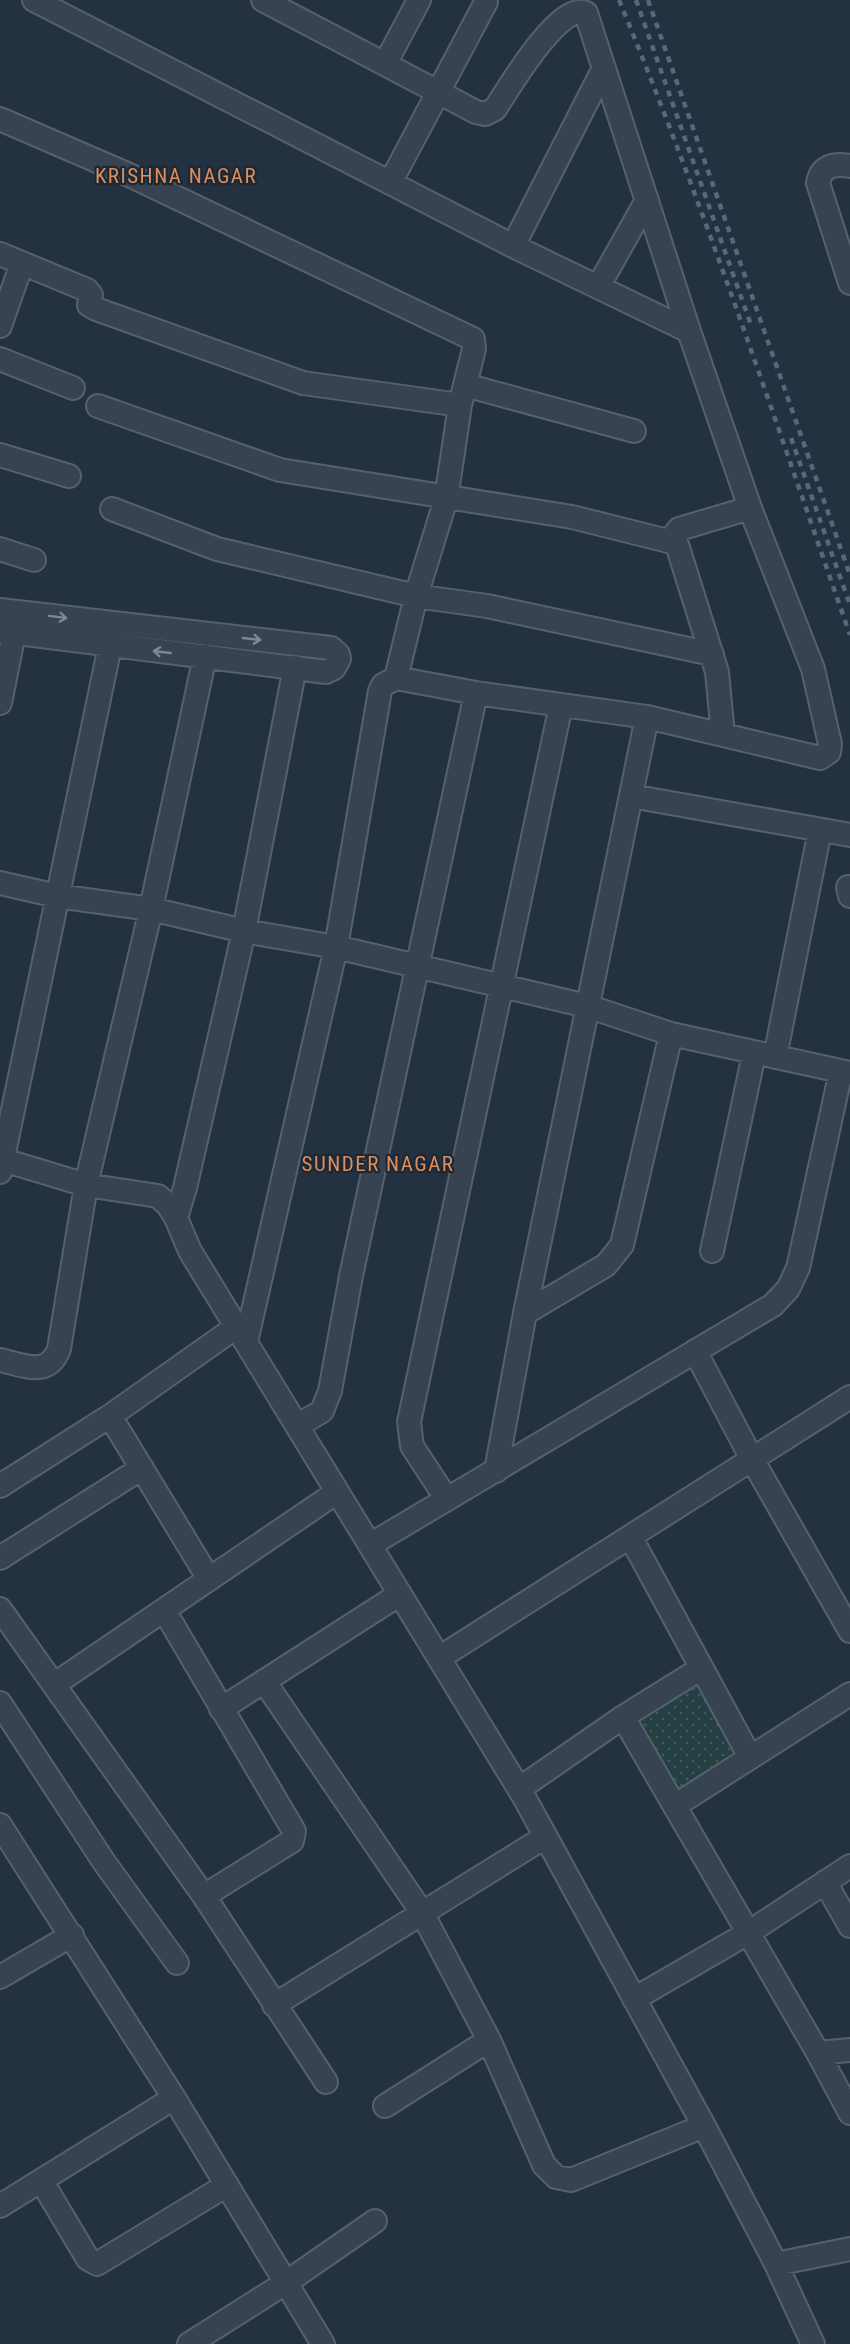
<svg xmlns="http://www.w3.org/2000/svg" width="850" height="2344" viewBox="0 0 850 2344" font-family="'Roboto Condensed',sans-serif">
	<style>
		.green { fill: url(#green-dots) }
		.lines { fill: none; stroke-linecap: round; stroke-linejoin: round }
		.minor-casing { stroke: #55616e; stroke-width: 26 }
		.minor { stroke: #374350; stroke-width: 22 }
		.rail { stroke: #596778; stroke-width: 4.5; stroke-dasharray: 6 6; stroke-linecap: butt }
		.oneway { stroke: #7c8794 }
		.labels { text-anchor: middle; stroke-width: 4.5; stroke-linejoin: round; paint-order: stroke }
		.neighbourhood-label { font-size: 21px; letter-spacing: 1.5px; fill: #dc8e5d; stroke: #1c2835 }
	</style>
	<defs>
		<pattern id="green-dots" width="8" height="8" patternUnits="userSpaceOnUse" patternTransform="scale(1.5)"><rect width="8" height="8" fill="#254042"/><path d="M2 2h.1M6 6h.1" fill="none" stroke="#425a5c" stroke-width="1.8" stroke-linecap="round"/></pattern>
	</defs>
	<rect width="100%" height="100%" fill="#233141"/>
	<path class="green" d="M696 1675 742 1755 673 1794 629 1718Z"/>
	<g class="lines">
		<g class="minor-casing">
			<path id="minor" d="M34 0 513 246 689 331
				M385 64 419 0
				M0 119 127 174 473 339 474 349 460 405 446 499 416 596 396 678
				M850 166C834 163 821 166 818 183L850 283
				M390 183 486 2
				M513 246 604 68
				M0 254 87 290 91 295 89 305 96 309 303 383 460 405
				M598 287 647 200
				M0 326 22 263
				M0 359 73 388
				M465 385 634 431
				M98 406 280 470 572 517 676 543
				M0 455 69 476
				M112 509 217 549 416 596 487 606 712 654
				M0 549 34 560
				M0 610 331 648 338 654 339 659 334 668 326 672 0 631
				M0 703 14 633
				M723 735 717 672 674 535 679 529 750 508
				M631 796 850 835
				M0 883 57 896 151 909 244 931 336 947 587 1006 671 1034 850 1073
				M848 887 850 896
				M775 1057 820 830
				M0 1159 86 1185 158 1196 168 1205 176 1218 190 1251 524 1797 704 2126 776 2264 813 2344
				M0 1172 110 646
				M176 1218 185 1188 244 931 295 667
				M712 1251 754 1054
				M525 1313 606 1265 622 1245 671 1034
				M246 1342 336 947 380 691 383 685 396 678 476 693 647 717 820 758 829 752 830 744 813 669 750 508 689 331 586 13C560 0 507 91 495 109L485 114 476 112 263 0
				M695 1351 753 1461 850 1631
				M0 1360C24 1365 48 1378 59 1349L86 1185 151 909 205 656
				M110 1416 209 1579
				M299 1425 322 1411 330 1391 351 1276 476 693
				M496 1471 525 1313 647 717
				M0 1486 110 1416 236 1327
				M446 1498 412 1446 409 1422 561 705
				M631 1538 750 1757
				M370 1545 773 1305 788 1289 798 1268 841 1071
				M0 1558 142 1468
				M0 1609 204 1896 326 2082
				M164 1610 294 1831 292 1841 204 1896
				M439 1658 850 1397
				M264 1681 421 1911 489 2040 544 2165 556 2177 571 2180 704 2126
				M55 1684 337 1492
				M0 1703 104 1862 177 1963
				M221 1709 400 1594
				M623 1717 818 2053 850 2113
				M519 1789 623 1717 700 1669
				M676 1805 850 1694
				M0 1825 174 2098 323 2344
				M825 1882 850 1926
				M0 1977 72 1935
				M634 1999 748 1933 850 1866
				M274 2005 545 1837
				M818 2053 850 2050
				M385 2106 489 2040
				M42 2182 88 2259 97 2264 227 2185
				M0 2206 174 2098
				M776 2264 850 2249
				M189 2344 287 2282 375 2221"/>
		</g>
		<use href="#minor" class="minor"/>
		<path class="rail" d="M619 0C705 208 776 423 850 635
			M636 0 751 325
			M648 0 850 575
			M791 438 850 605"/>
	</g>
	<defs><path id="oneway-shaft" d="M-6 0H5M1.5-3L5.5 0L1.5 3" fill="none" stroke-width="1.6" stroke-linecap="round" stroke-linejoin="round" transform="scale(1.5)"/></defs>
	<g class="oneway">
		<use href="#oneway-shaft" transform="translate(58 617) rotate(7)"/>
		<use href="#oneway-shaft" transform="translate(252 639) rotate(6)"/>
		<use href="#oneway-shaft" transform="translate(162 652) rotate(-174)"/>
	</g>
	<g class="labels">
		<g class="neighbourhood-label">
			<text x="176" y="183">KRISHNA NAGAR</text>
			<text x="378" y="1171">SUNDER NAGAR</text>
		</g>
	</g>
</svg>
